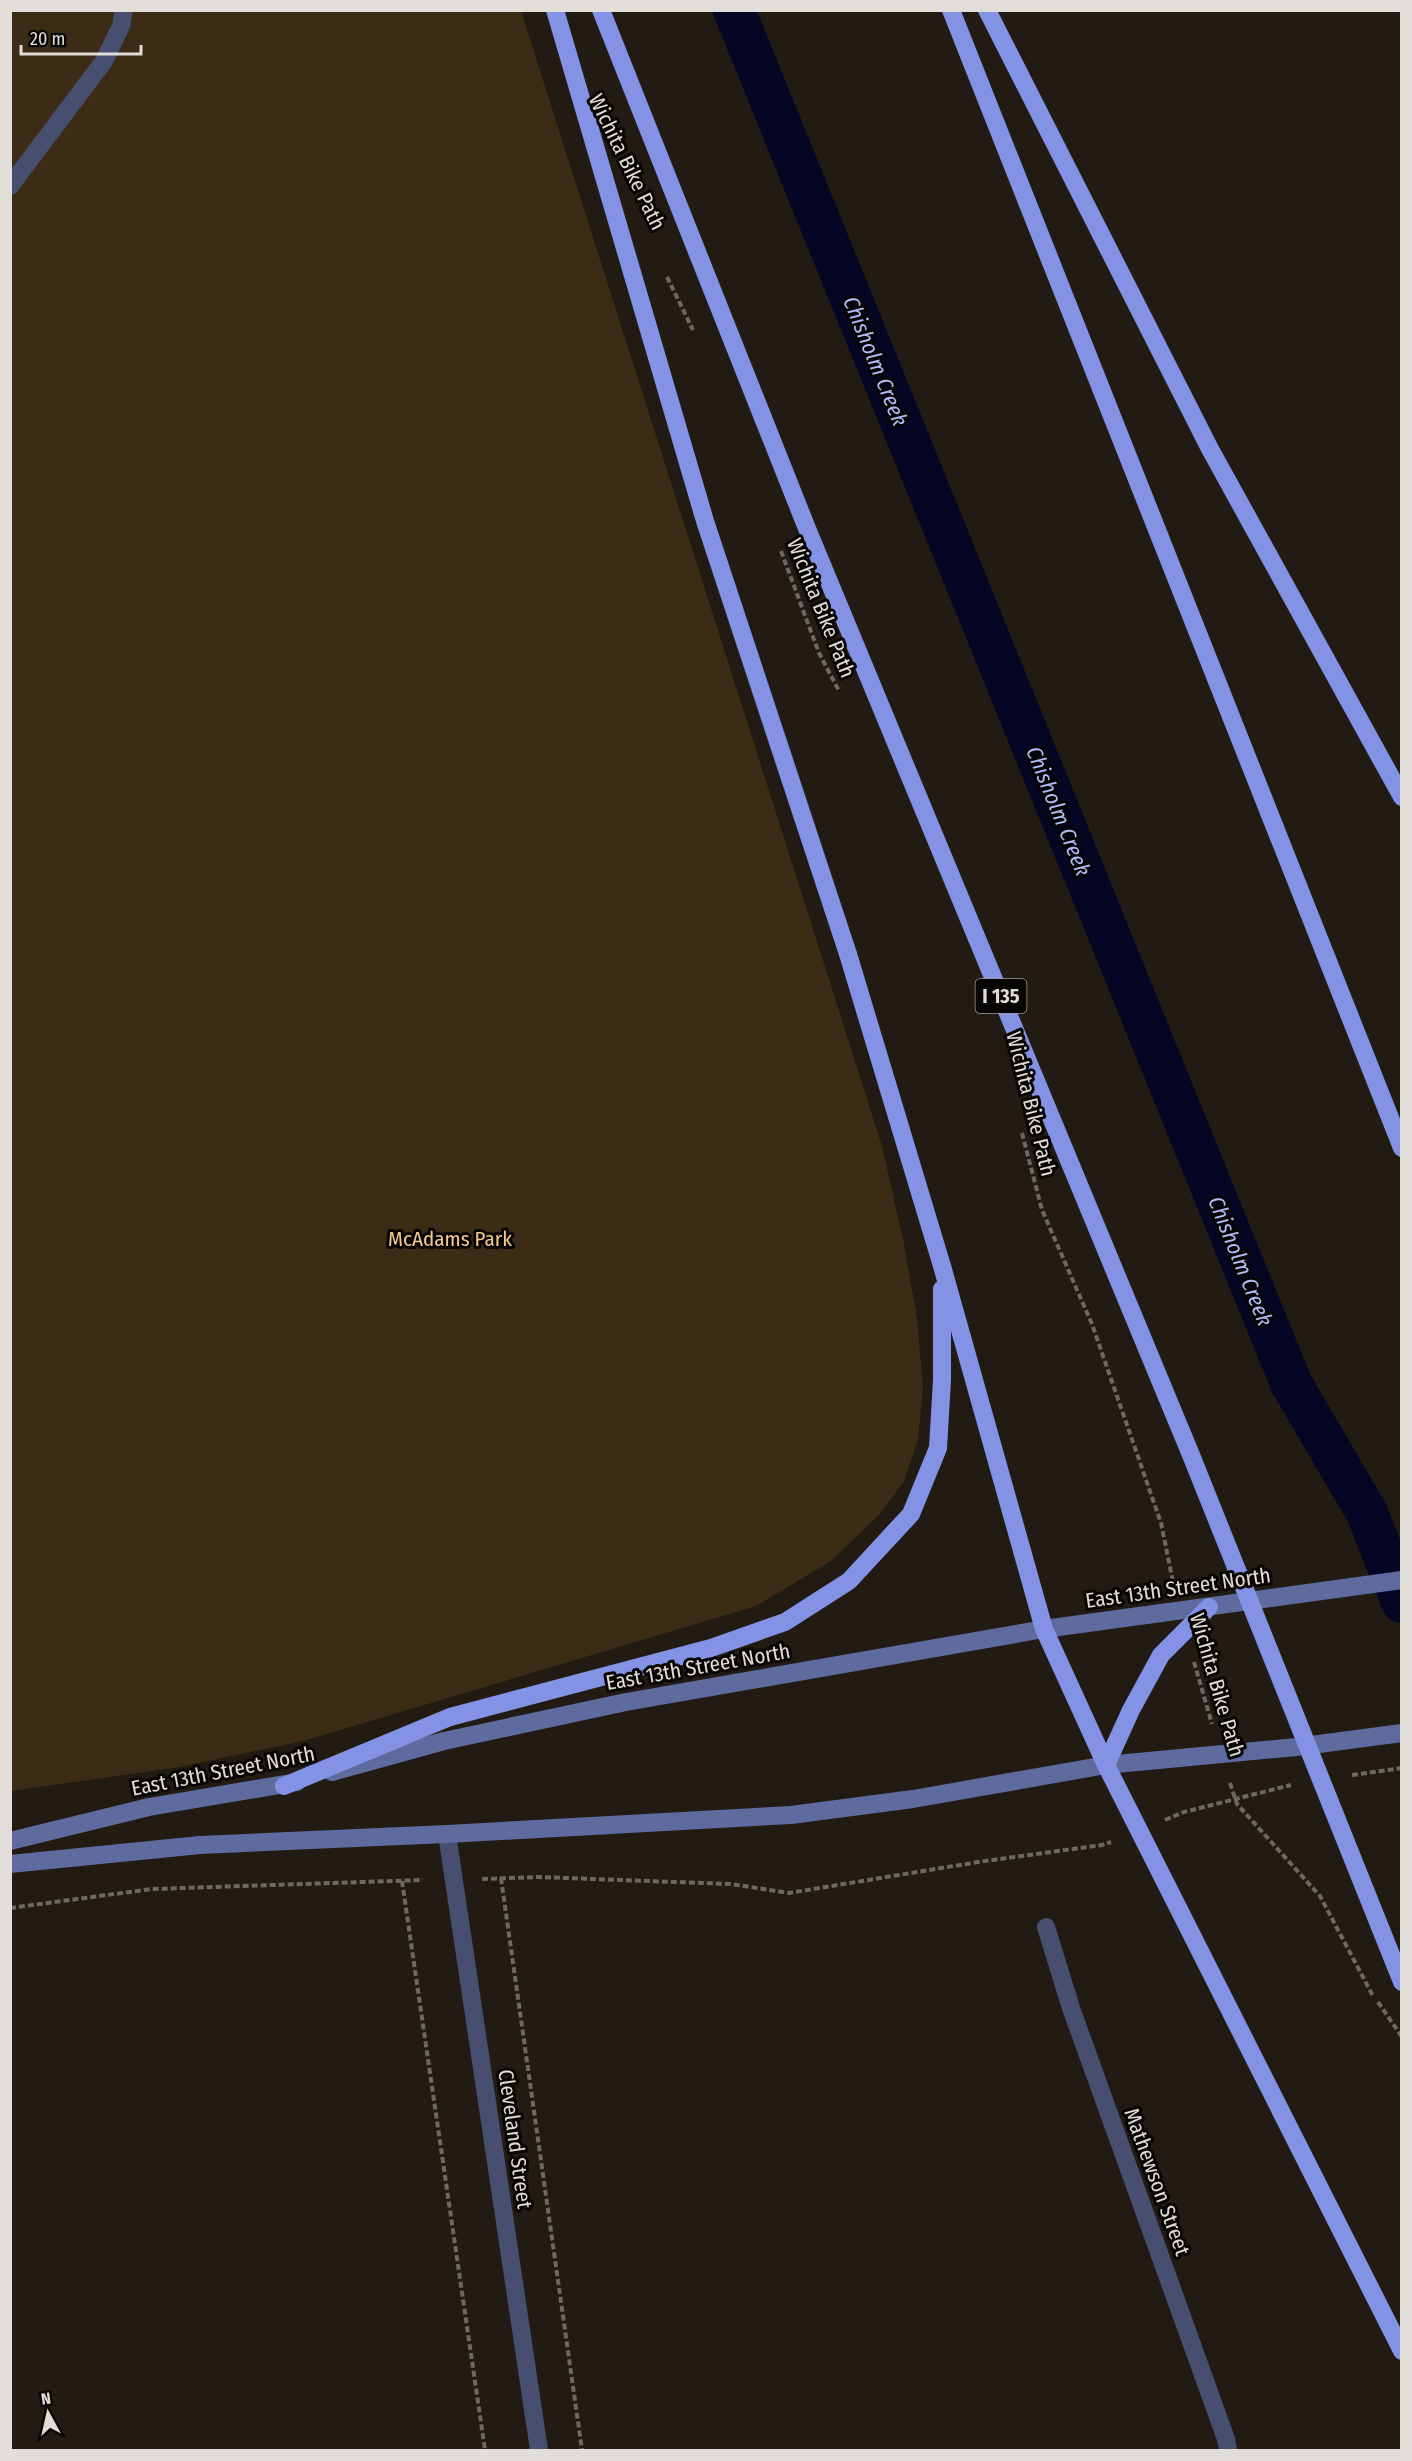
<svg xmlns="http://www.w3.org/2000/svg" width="1412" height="2461" viewBox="0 0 1412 2461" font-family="'Fira Sans Condensed',sans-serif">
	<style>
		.green { fill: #3d2c15 }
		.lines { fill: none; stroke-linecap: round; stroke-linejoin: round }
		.canal { stroke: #050624; stroke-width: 42 }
		.path { stroke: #6d6862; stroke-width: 4; stroke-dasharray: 6 3; stroke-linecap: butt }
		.street { stroke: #474e6f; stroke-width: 18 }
		.secondary { stroke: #5f6a9e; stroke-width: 18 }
		.highway { stroke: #8392e4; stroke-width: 18 }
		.highway-bridge { stroke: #8392e4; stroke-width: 18 }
		.labels { text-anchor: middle; stroke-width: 6; stroke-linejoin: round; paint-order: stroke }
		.shield { fill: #080604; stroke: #a09c98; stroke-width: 1.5 }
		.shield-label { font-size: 20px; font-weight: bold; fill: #e1ddd8 }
		.street-label { font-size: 21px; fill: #e1ddd8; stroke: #080604 }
		.park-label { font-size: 21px; fill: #f7c98d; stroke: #080604 }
		.water-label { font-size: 22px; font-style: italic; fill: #afbdfd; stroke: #080604 }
	</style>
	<rect width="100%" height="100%" fill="#211b14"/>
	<path class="green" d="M10 11H521L882 1146 904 1244 917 1318 923 1388 918 1440 904 1481 880 1514 831 1561 756 1606 307 1740 180 1767 11 1791Z"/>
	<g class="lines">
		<path class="canal" d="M734 10 1291 1383 1367 1513 1402 1602"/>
		<path class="path" d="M667 277 693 330
			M781 551 819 653 839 691
			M1022 1133 1042 1210 1092 1324 1161 1523 1173 1582
			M1194 1662 1212 1724
			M1352 1775 1402 1768
			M1230 1783 1237 1804 1320 1896 1373 1996
			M1165 1820 1184 1812 1291 1785
			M501 1878 582 2450
			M482 1879 538 1877 731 1884 789 1893 978 1862 1102 1845 1111 1842
			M402 1881 485 2450
			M10 1908 152 1889 423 1880
			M1378 2002 1402 2037"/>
		<path class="street" d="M10 186 104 61 121 26 124 10
			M447 1834 539 2450
			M1046 1927 1071 2008 1226 2439 1228 2450"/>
		<path class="secondary" d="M332 1772 444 1741 626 1702 1044 1629 1402 1580
			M10 1841 149 1807 297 1782
			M10 1864 200 1845 447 1834 791 1815 913 1799 1106 1765 1296 1747 1402 1733"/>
		<path class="highway" d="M951 10 1402 1148
			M987 10 1210 449 1402 797
			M848 954 942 1266 1044 1629 1106 1765 1402 2351
			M1106 1765 1131 1710 1161 1655 1209 1607
			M284 1786 450 1717 711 1648 785 1622 849 1581 911 1514 938 1448 942 1380V1289"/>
		<path class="highway-bridge" d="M555 10 705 521 848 954
			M601 10 806 526 1191 1455 1402 1982"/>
	</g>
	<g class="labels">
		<rect class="shield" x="975.5" y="979" width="51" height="34" rx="4.5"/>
		<g class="shield-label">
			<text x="1001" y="1003">I 135</text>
		</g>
		<g class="street-label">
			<text transform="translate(627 162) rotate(64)" y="7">Wichita Bike Path</text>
			<text transform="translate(821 608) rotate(68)" y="7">Wichita Bike Path</text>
			<text transform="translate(1031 1104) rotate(76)" y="7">Wichita Bike Path</text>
			<text transform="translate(1178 1588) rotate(-8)" y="7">East 13th Street North</text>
			<text transform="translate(698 1667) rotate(-10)" y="7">East 13th Street North</text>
			<text transform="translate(1217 1685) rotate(74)" y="7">Wichita Bike Path</text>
			<text transform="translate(223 1771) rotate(-11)" y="7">East 13th Street North</text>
			<text transform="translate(515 2139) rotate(82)" y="7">Cleveland Street</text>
			<text transform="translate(1157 2182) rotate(70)" y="7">Mathewson Street</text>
		</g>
		<g class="park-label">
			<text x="450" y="1246">McAdams Park</text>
		</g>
		<g class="water-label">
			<text transform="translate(876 361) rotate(68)" y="8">Chisholm Creek</text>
			<text transform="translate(1059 811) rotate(68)" y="8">Chisholm Creek</text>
			<text transform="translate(1241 1261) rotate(68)" y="8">Chisholm Creek</text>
		</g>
	</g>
	<rect width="1412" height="2461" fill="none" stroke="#e1ddd8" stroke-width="24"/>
	<g transform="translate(48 2413) rotate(352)" stroke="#080604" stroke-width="4.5" paint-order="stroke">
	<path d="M0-4.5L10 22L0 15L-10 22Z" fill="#e1ddd8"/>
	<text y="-9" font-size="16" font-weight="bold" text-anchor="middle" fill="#e1ddd8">N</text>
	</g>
	<path d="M21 45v9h120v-9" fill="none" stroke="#e1ddd8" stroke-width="3"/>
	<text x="30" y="45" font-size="18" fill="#e1ddd8" stroke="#080604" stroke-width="4.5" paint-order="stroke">20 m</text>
</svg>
